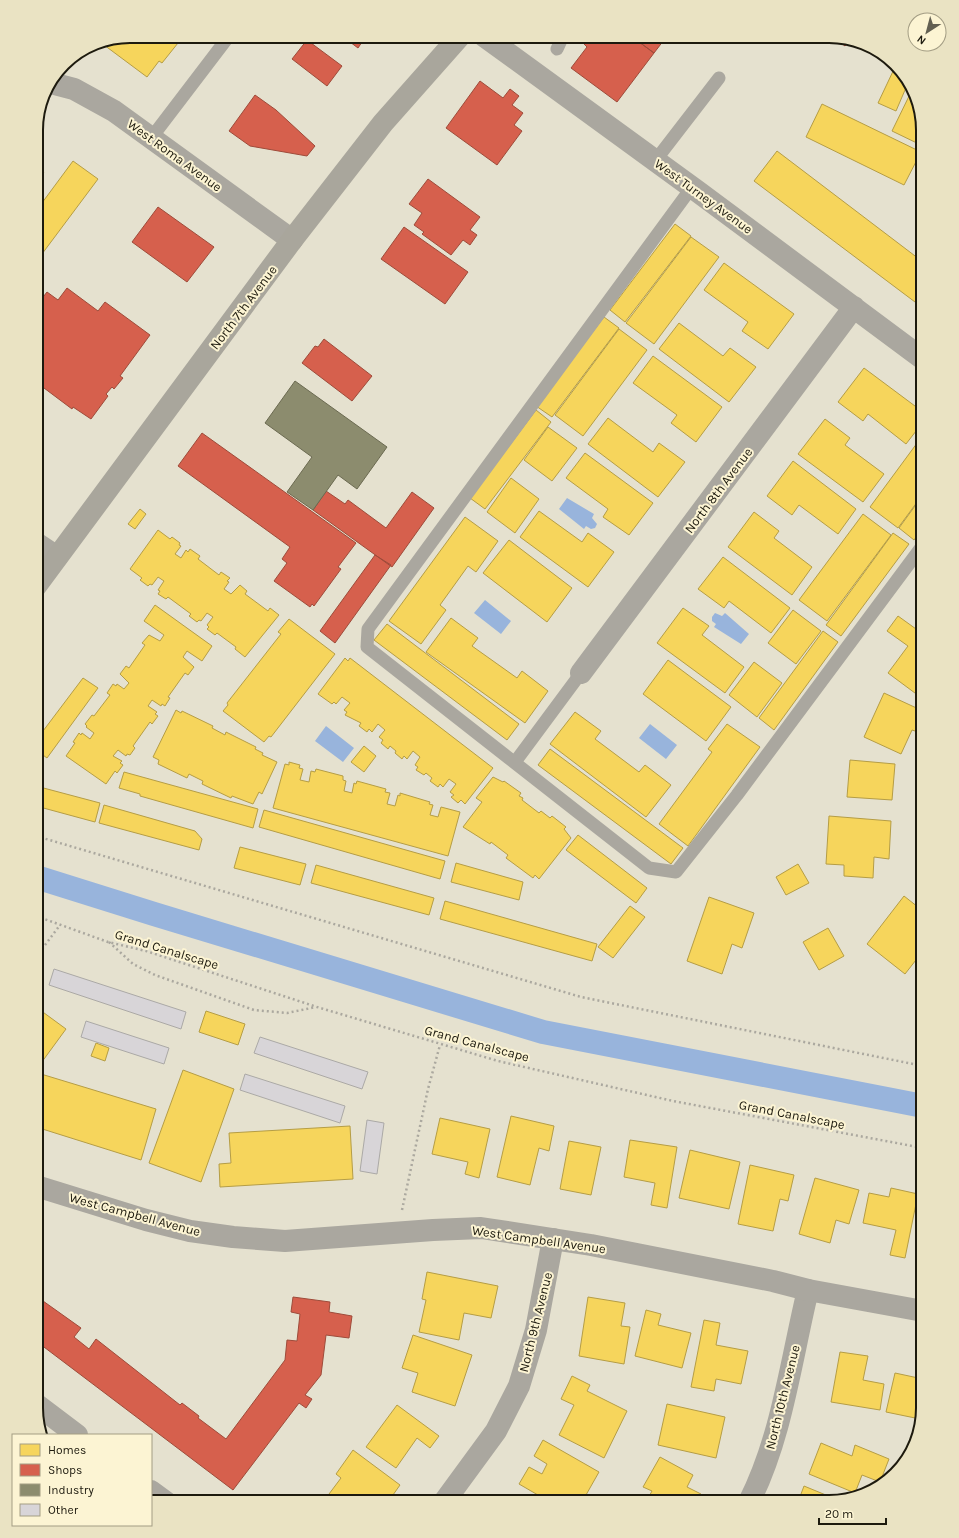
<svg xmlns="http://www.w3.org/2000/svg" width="959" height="1538" viewBox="0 0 959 1538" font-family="Karla,sans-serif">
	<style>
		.water { fill: #98b4dc }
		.homes { fill: #f6d55c; stroke: #b59d45 }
		.shops { fill: #d6604d; stroke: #9e4b3a }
		.industry { fill: #8c8c6e; stroke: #6b6a51 }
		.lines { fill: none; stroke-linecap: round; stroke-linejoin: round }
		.canal { stroke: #98b4dc; stroke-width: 24 }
		.building { fill: #d8d5d8; stroke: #aba9a6 }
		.path { stroke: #aba89f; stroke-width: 2.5; stroke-dasharray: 2 3; stroke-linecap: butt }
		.service { stroke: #aaa79f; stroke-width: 13 }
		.minor { stroke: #aaa79f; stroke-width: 22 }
		.tertiary { stroke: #aaa79f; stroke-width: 22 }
		.secondary { stroke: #a9a69c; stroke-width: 22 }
		.labels { text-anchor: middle; stroke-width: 4; stroke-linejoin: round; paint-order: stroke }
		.street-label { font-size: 13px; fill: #1d1a0e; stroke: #fcf4d3 }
		.rim { fill: none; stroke: #1d1a0e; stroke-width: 2 }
	</style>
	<rect width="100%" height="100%" fill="#e5e1cf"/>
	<path class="water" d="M567 498 594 514 592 518 597 524 595 528 591 529 586 526 584 529 559 509Z
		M485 600 511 621 501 634 474 613Z
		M715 613 722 616 725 613 749 634 741 644 714 627 716 624 712 621V617Z
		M650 724 677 745 666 759 639 738Z
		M326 726 354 748 343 762 315 741Z"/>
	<path class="homes" d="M130 36H168L178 43 162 63 159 61 147 77 100 42Z
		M895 67 908 83 896 111 878 103Z
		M913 88 923 130V146L892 131Z
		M822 104 921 152 904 185 806 137Z
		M777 151 923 262V308L754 181Z
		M73 161 98 179 39 258 36 255V211Z
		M36 167 44 172 36 182Z
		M675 224 691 236 625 322 610 310Z
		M691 237 719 257 654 344 626 323Z
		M724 263 794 314 768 349 742 331 748 322 704 290Z
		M604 317 619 328 552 417 536 406Z
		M679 323 723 356 730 348 756 367 729 402 659 349Z
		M619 329 647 350 583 436 555 415Z
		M653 356 722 407 696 442 671 423 677 415 633 383Z
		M864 368 923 412V422L906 444 868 414 863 421 838 402Z
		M536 410 551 422 485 509 470 498Z
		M608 418 653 452 659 443 685 462 658 497 588 444Z
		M825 419 850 438 845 445 884 474 863 502 798 454Z
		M548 427 577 448 552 481 524 460Z
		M923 435V494L898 528 870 507Z
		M585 453 653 503 629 535 603 517 608 509 566 478Z
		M793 461 856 509 838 534 799 505 792 515 767 496Z
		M511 478 539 499 515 533 487 512Z
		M923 495V528L914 540 899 528Z
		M140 509 146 514 135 529 128 524Z
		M539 511 582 542 588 533 614 552 588 587 520 537Z
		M754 512 779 531 774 538 812 567 792 595 728 547Z
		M863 514 891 535 827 621 799 600Z
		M465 517 498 541 476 572 468 566 440 605 446 610 421 644 389 621Z
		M158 530 170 539 172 537 180 543 179 545 181 546 175 554 181 558 186 550 188 552 190 549 200 556 198 559 219 575 221 572 230 578 227 581 229 582 224 589 231 594 240 585 247 591 245 594 268 611 270 608 279 615 245 657 235 649 236 647 217 633 215 635 207 629 209 627 207 625 213 617 207 613 201 621 199 620 197 622 189 616 191 614 168 597 166 599 158 594 160 591 158 590 164 581 158 577 152 585 150 584 148 586 140 580 142 578 130 569Z
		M893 533 909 544 841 636 826 625Z
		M509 540 572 588 547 622 483 573Z
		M723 557 790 608 771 633 729 601 724 608 698 589Z
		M155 605 212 646 202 661 187 651 183 657 194 667 188 675 185 673 168 697 170 698 165 706 162 704 161 706 152 700 148 706 157 712 155 714 158 716 152 724 150 722 133 746 135 748 130 755 127 754 126 756 118 750 113 756 122 761 120 763 123 765 117 773 115 771 106 784 66 756 75 743 73 742 79 733 81 735 82 733 90 739 94 733 86 727 87 726 85 724 92 715 94 716 110 695 107 693 113 684 116 686 117 684 124 689 129 683 120 674 126 666 129 668 145 645 142 643 149 635 160 641 164 635 144 621Z
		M683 608 709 626 702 635 744 667 725 693 657 643Z
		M793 610 821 631 796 664 768 643Z
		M898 616 923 634V699L888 673 908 646 887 631Z
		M451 618 478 638 472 646 517 678 522 671 548 691 525 723 426 652Z
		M289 619 335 654 271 737 269 736 264 742 223 711 228 705 227 703 281 634 278 632Z
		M387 624 519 724 507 740 374 640Z
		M823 631 838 642 774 730 759 718Z
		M345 658 348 661 350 658 493 768 465 804 461 800 458 803 451 797 454 795 450 792 456 784 449 779 443 787 440 784 438 787 430 781 432 778 426 773 424 775 416 770 418 767 415 765 420 757 413 751 407 759 404 756 402 759 395 753 396 751 390 746 388 749 381 743 383 740 379 737 385 730 378 724 372 732 369 729 367 732 359 726 361 723 345 715 347 712 344 710 350 703 342 697 336 704 334 702 332 704 318 694Z
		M668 660 731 707 706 741 643 694Z
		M754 662 782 683 757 717 729 695Z
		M83 678 98 688 47 758 36 750 37 739Z
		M884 693 923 711V720L918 732 912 730 901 754 864 737Z
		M176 710 181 713 182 711 213 726 212 728 225 735 226 732 256 747 255 749 263 753 262 755 277 762 262 794 259 792 253 804 232 796 231 798 202 784 203 781 189 774 187 778 158 764 159 760 153 757Z
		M575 712 601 731 595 739 639 772 645 765 671 785 646 817 550 744Z
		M727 724 760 747 688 846 659 824 712 752 708 749Z
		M364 746 376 756 364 772 351 762Z
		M550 749 683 848 671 864 538 765Z
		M850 760 895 764 892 800 847 797Z
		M289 762 300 765 299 768 303 769 300 780 309 782 311 771 315 772 316 769 343 776V780L346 781 344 791 352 793 354 783 356 784 357 781 386 789 385 792 390 793 387 804 395 806 398 795 400 796V793L430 802 429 804 433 805 430 815 438 817 441 807 460 812 448 856 273 808 285 764 289 765Z
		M124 772 258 809 253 828 140 796V794L119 788Z
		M493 777 503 782 504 781 521 793 519 796 523 798 522 800 539 813 541 811 550 818 552 816 566 827 564 829 571 838 539 879 535 875 533 878 506 858 508 855 491 842 490 844 463 827 482 802 476 798Z
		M36 786 100 803 95 822 36 806Z
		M104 805 195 831 202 839 199 850 99 823Z
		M264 810 445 861 440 879 259 827Z
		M829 816 891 821 889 859 874 857 873 878 844 876V865L826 864Z
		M578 835 647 888 636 903 566 850Z
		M240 847 306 864 300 885 234 868Z
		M456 863 523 882 519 900 451 882Z
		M798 864 809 883 786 895 776 877Z
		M316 865 434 898 429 915 311 883Z
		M904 896 923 911V951L905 974 867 944Z
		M709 897 754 913 742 948 732 944 722 974 687 961Z
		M445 901 597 944 592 961 440 919Z
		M630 906 645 917 613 958 598 947Z
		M828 928 844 956 819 970 803 942Z
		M36 1007 66 1029 36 1070Z
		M206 1011 245 1024 238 1045 199 1032Z
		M96 1043 109 1048 105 1061 91 1056Z
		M183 1070 234 1089 201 1182 149 1163Z
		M41 1074 156 1109 141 1160 36 1127V1089Z
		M511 1116 554 1126 549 1151 539 1148 530 1185 497 1177Z
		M440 1118 490 1129 479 1178 465 1174 468 1162 432 1154Z
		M350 1126 353 1179 220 1187 219 1164 231 1163 229 1133Z
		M630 1140 677 1147 667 1208 651 1205 655 1183 624 1177Z
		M569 1141 601 1147 591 1195 560 1189Z
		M690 1150 740 1162 729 1209 679 1198Z
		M750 1165 794 1175 788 1201 780 1199 773 1231 738 1224Z
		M815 1178 859 1190 849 1224 836 1220 830 1243 799 1234Z
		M891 1188 918 1194 905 1258 890 1255 896 1230 863 1223 869 1193 889 1197Z
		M427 1272 498 1286 491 1318 464 1313 459 1340 419 1332 426 1300 422 1299Z
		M588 1297 625 1303 621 1326 630 1327 624 1364 579 1356Z
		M646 1310 661 1314 658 1325 691 1333 682 1368 635 1356Z
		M704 1320 720 1323 716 1345 748 1351 741 1384 716 1379 714 1391 691 1387Z
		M413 1335 472 1355 455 1406 412 1392 418 1373 402 1368Z
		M840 1352 868 1356 863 1380 884 1384 880 1410 831 1402Z
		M895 1373 923 1379V1408L920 1419 886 1412Z
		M572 1376 590 1385 587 1391 627 1411 604 1458 559 1435 574 1405 561 1399Z
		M667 1404 725 1417 716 1458 658 1445Z
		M397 1405 439 1436 430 1448 417 1438 396 1468 366 1447Z
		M543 1440 599 1472 582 1502H550L519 1484 529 1467 542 1474 547 1464 534 1456Z
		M821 1443 852 1456 855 1445 889 1459 880 1482 862 1475 855 1493 809 1474Z
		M353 1450 400 1485 388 1502H340L329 1494 341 1478 336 1474Z
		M660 1457 693 1475 687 1487 701 1494 696 1502H646L652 1491 643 1487Z
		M804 1486 838 1500 829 1502H798Z"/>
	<path class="shops" d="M342 36H366L358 48Z
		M590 36H631L654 53 617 102 571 68 587 47 584 44Z
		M631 36H667L654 53Z
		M832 36H835L849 41 845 46Z
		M307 40 342 66 327 86 292 59Z
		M480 81 503 98 510 89 519 96 512 105 523 113 514 125 522 131 497 165 446 128Z
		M255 95 276 110 315 146 307 156 250 146 229 131Z
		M428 179 480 217 470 230 477 235 470 245 463 240 451 255 422 234 424 232 414 225 422 213 409 204Z
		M158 207 214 247 187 282 132 242Z
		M404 227 468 272 445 304 381 259Z
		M67 288 98 311 105 302 150 335 120 376 123 378 114 389 112 387 106 394 108 396 91 419 73 407 72 409 40 385 42 383 36 378V306L47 292 58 300Z
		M324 339 372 376 352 401 302 363 315 346 318 347Z
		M202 433 356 543 338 567 341 569 314 606 312 604 310 607 274 581 287 563 282 559 290 547 178 466Z
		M326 491 345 504 348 500 386 528 412 492 434 508 392 567 313 510Z
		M375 555 391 565 335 643 320 631Z
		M36 1296 81 1328 74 1337 89 1349 96 1339 180 1405 182 1403 199 1416 198 1418 226 1439 285 1360 287 1340 297 1341 300 1314 291 1312 293 1297 330 1302 329 1312 352 1316 349 1338 326 1335 321 1375 305 1395 312 1399 306 1408 299 1403 233 1490 36 1341Z"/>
	<path class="industry" d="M295 381 387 447 357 489 338 475 313 510 287 492 312 457 265 423Z"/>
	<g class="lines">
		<path class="canal" d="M36 877 154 914 543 1032 923 1106"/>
	</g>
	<path class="building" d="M54 969 186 1012 181 1029 49 985Z
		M86 1021 169 1048 164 1064 81 1037Z
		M260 1037 368 1072 362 1089 254 1053Z
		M245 1074 345 1106 340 1123 240 1090Z
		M367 1120 384 1123 377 1174 360 1171Z"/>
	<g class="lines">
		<path class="path" d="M36 836 581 997 923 1066
			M36 916 108 942 146 951 317 1007 498 1061 673 1101 923 1148
			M109 942 133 964 155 975 254 1010 287 1013 316 1007
			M36 957 60 925
			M402 1210 428 1089 440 1045"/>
		<path class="service" d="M557 49 563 36
			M152 137 229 36
			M655 161 719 78
			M692 187 368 629 367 647 649 868 676 872 737 795 923 545
			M515 762 581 673"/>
		<path class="minor" d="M484 36 697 191 923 359
			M51 83 74 89 114 111 292 240
			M581 673 854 307
			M36 1404 77 1435
			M151 1491 166 1502
			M444 1502 496 1431 519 1386 536 1330 553 1239
			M749 1502C782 1437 791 1360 808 1290"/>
		<path class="tertiary" d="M36 543 57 557
			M36 1186 146 1220 190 1231 233 1237 285 1241 433 1230 481 1228 591 1245 773 1281 808 1290 923 1311"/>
		<path class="secondary" d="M36 586 292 240 383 123 460 36"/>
	</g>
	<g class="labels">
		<g class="street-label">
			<text transform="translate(175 155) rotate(36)" y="5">West Roma Avenue</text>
			<text transform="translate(704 196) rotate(36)" y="5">West Turney Avenue</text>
			<text transform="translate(243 307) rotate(-53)" y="5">North 7th Avenue</text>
			<text transform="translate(718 490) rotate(-53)" y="5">North 8th Avenue</text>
			<text transform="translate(167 949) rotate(17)" y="5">Grand Canalscape</text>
			<text transform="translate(477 1043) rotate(15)" y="5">Grand Canalscape</text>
			<text transform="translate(792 1114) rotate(11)" y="5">Grand Canalscape</text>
			<text transform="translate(135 1214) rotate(15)" y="5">West Campbell Avenue</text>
			<text transform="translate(539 1239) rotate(8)" y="5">West Campbell Avenue</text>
			<text transform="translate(535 1322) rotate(-76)" y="5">North 9th Avenue</text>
			<text transform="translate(782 1397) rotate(-76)" y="5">North 10th Avenue</text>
		</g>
	</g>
	<path d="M0 0H959V1538H0ZM130 43H829A87 87 0 0 1 916 130V1408A87 87 0 0 1 829 1495H130A87 87 0 0 1 43 1408V130A87 87 0 0 1 130 43Z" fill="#eae3c3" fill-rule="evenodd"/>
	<path class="rim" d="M130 43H829A87 87 0 0 1 916 130V1408A87 87 0 0 1 829 1495H130A87 87 0 0 1 43 1408V130A87 87 0 0 1 130 43Z"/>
	<rect x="12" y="1434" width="140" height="92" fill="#fcf4d3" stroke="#a39d84"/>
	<rect x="20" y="1444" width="20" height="12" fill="#f6d55c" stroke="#a39d84"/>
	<text x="48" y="1454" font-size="12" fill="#1d1a0e">Homes</text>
	<rect x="20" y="1464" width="20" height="12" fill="#d6604d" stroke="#a39d84"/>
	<text x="48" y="1474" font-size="12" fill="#1d1a0e">Shops</text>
	<rect x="20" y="1484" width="20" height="12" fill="#8c8c6e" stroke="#a39d84"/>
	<text x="48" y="1494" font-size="12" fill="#1d1a0e">Industry</text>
	<rect x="20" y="1504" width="20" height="12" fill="#d8d5d8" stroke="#a39d84"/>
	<text x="48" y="1514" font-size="12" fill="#1d1a0e">Other</text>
	<g transform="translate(927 32) rotate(216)"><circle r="19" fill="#fcf4d3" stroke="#a39d84"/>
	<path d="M0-3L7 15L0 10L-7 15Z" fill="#636052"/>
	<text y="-6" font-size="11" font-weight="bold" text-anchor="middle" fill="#1d1a0e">N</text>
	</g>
	<path d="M819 1518v6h67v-6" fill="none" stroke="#1d1a0e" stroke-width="2"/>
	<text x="825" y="1518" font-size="12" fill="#1d1a0e" stroke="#fcf4d3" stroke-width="3" paint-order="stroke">20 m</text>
</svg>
